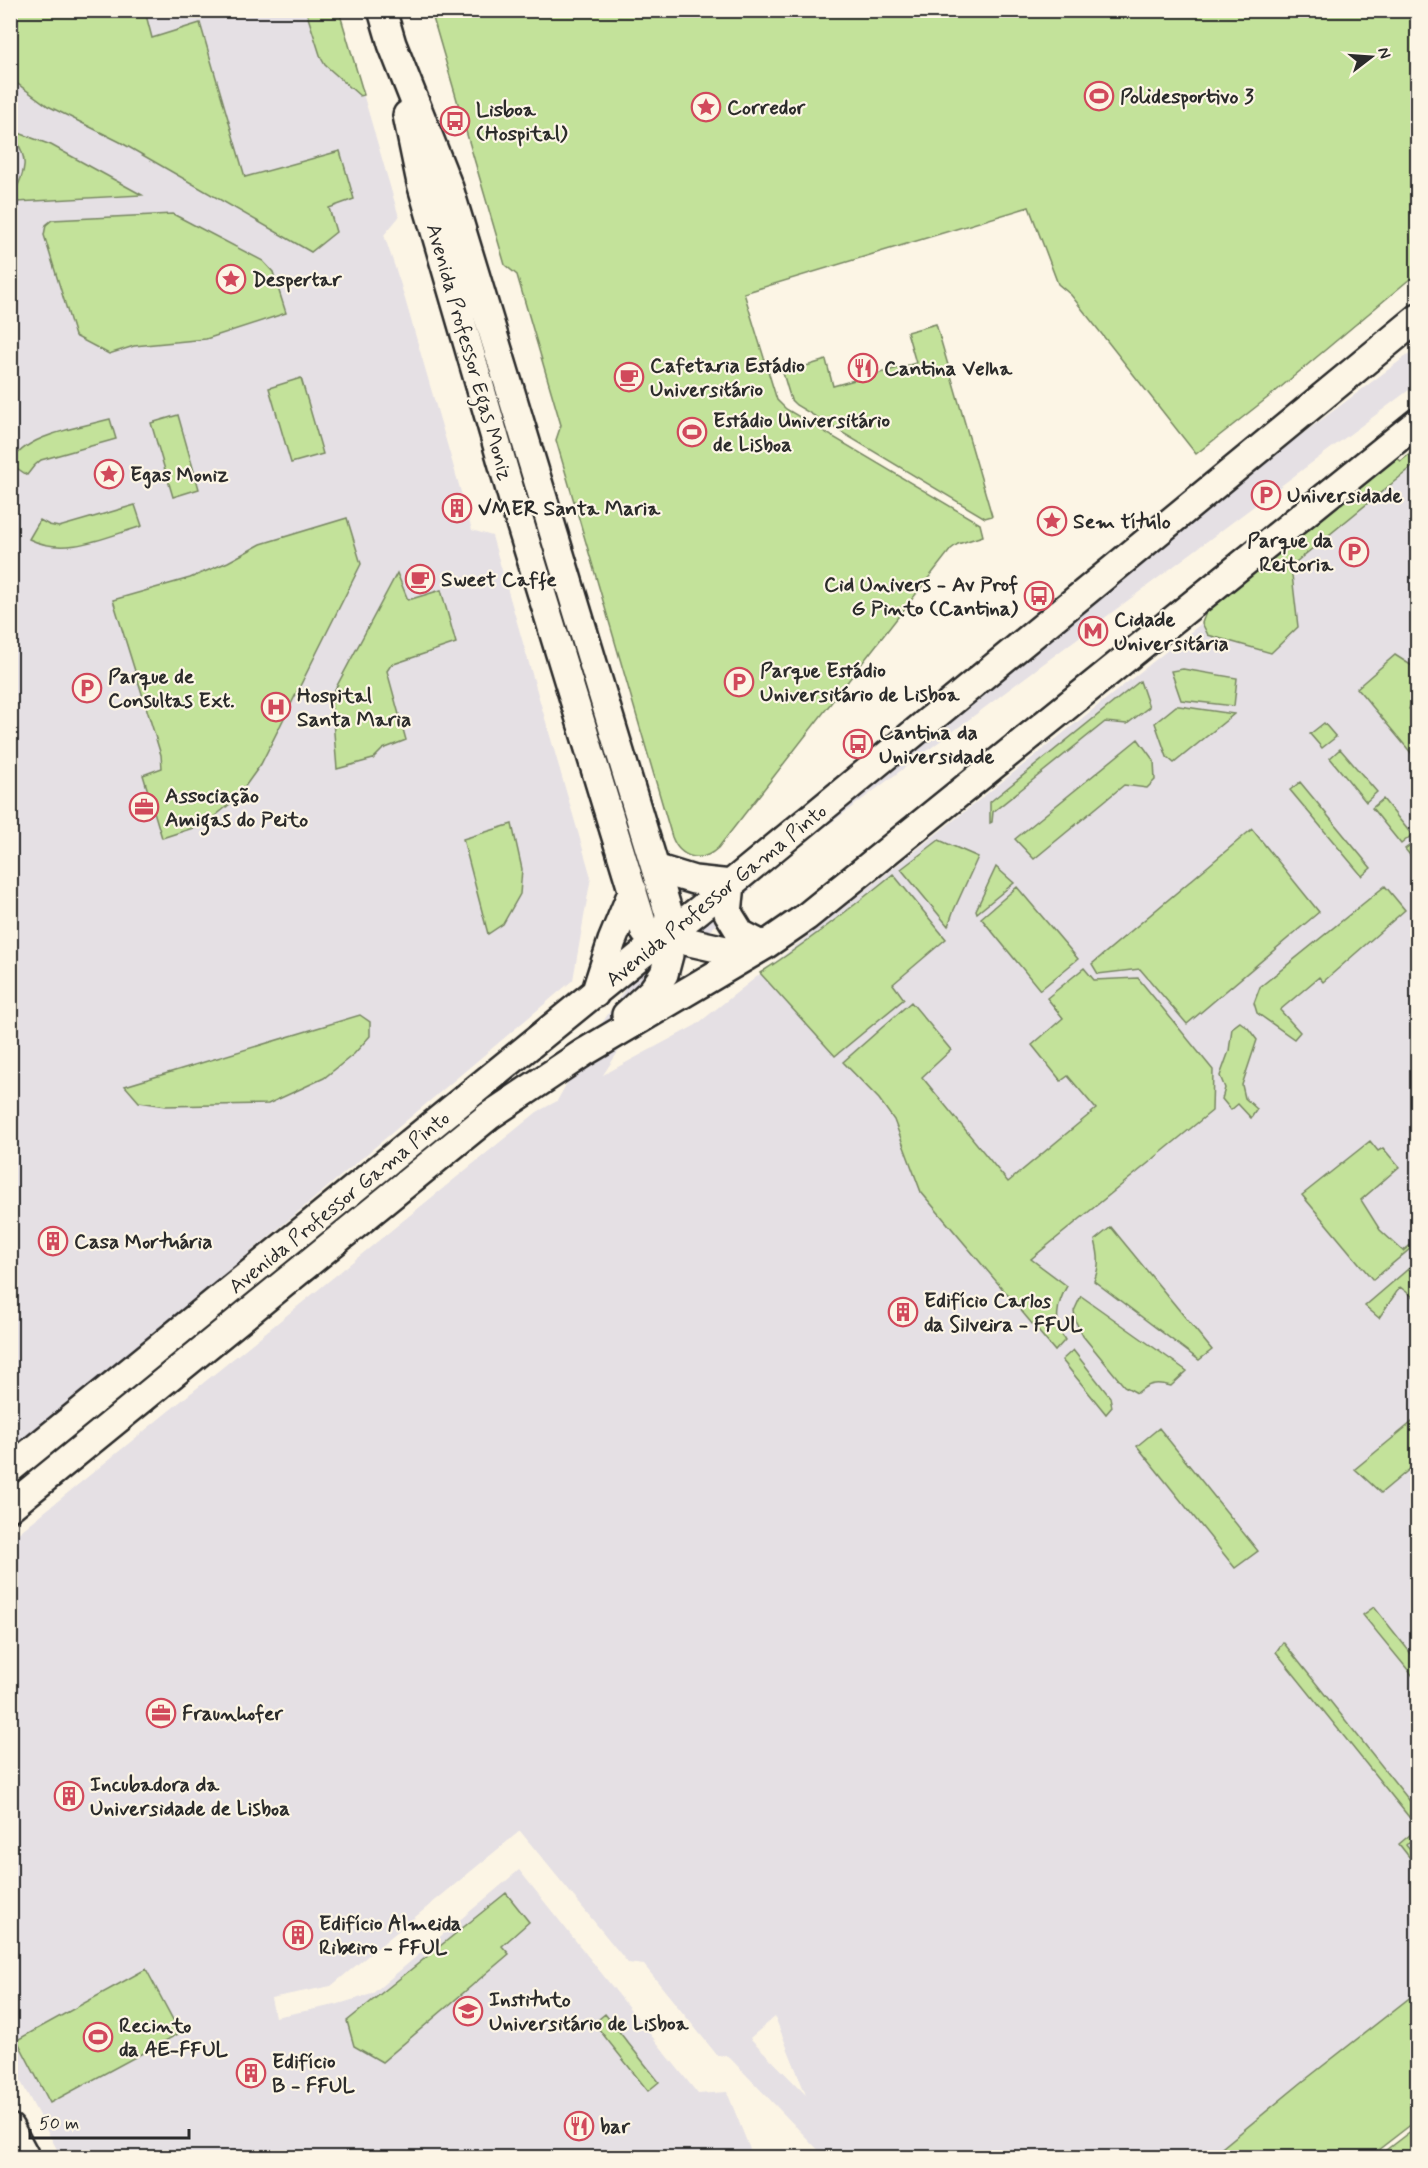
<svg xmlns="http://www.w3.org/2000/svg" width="1428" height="2168" viewBox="0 0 1428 2168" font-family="Mynerve,sans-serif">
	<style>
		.built { fill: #e5e0e4; fill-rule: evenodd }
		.green { fill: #c3e29a; stroke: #778662; stroke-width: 1.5 }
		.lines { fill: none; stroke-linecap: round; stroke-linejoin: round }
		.primary-casing { stroke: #2b2b2b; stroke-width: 32 }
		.primary { stroke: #fcf5e5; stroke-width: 27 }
		.labels { text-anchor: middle; stroke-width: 4.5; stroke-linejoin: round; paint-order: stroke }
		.poi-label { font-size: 21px; font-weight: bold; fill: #2b2b2b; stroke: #fcf5e5; text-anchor: start }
		.street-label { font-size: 21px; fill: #2b2b2b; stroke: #fcf5e5 }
	</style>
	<rect width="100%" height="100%" fill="#fcf5e5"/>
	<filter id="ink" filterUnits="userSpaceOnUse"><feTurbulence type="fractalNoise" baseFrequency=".0167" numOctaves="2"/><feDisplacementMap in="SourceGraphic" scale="12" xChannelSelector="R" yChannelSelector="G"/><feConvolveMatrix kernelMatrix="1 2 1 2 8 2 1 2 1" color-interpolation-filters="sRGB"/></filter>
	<g filter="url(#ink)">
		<path class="built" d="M11 11H339L399 217 384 235 400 282 472 530 492 536 591 877 573 980 11 1454Z
			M1417 348V384L808 840 761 879 724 915 659 989 603 1075 696 1025 1417 452V2068L1319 2157H825L728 2056 717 2055 644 1965 628 1963 520 1831 331 1986 271 1998 275 2017 335 2005 372 1994 519 1870 698 2094 727 2092 753 2157H61L11 2063V1539L537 1112 557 1101 592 1038 637 971 742 857 790 818ZM775 2017 806 2095 750 2038Z"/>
		<path class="green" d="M11 10 145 11 152 38 200 23 245 177 340 151 354 199 329 208 336 232 311 252 120 142 48 106 11 79Z
			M306 11H339L364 95 360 96 325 65 321 58Z
			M431 11H1417V273L1275 392 1196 454 1071 295 1058 284 1029 207 744 293 777 400 786 409 980 524 983 536 958 544 951 549 718 848C701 864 680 858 672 837L556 440 561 425 517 275 505 265Z
			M16 132 51 145 142 195 17 202 14 194C26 168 29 161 14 136Z
			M173 214 263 261 273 272 286 313 206 339 134 346 109 354 75 336 44 235 46 225 52 220Z
			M936 324 992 516 985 518 796 405 791 400 783 373 826 360 833 386 916 363 907 332Z
			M301 378 323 454 291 463 269 388Z
			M178 415 199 489 173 497 151 423Z
			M110 419 116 439 41 460 34 466 27 475 11 464C22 435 81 427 110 419Z
			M1417 448V463L1291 566 1298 627 1271 653 1208 635 1202 623 1206 612 1397 458 1401 461Z
			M135 505 142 526C105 537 66 557 29 539L40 520 49 525 59 527Z
			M347 518 361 564 261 764 236 799 210 820 196 827 162 838 143 775 162 768 161 755 113 600 190 578 228 562 261 544Z
			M397 573 408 600 441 590 456 643 391 665 387 671 406 740 383 749 373 759 337 769 331 697Z
			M1395 655 1417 669V693L1409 709 1417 713V760L1357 688Z
			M1183 669 1237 678 1234 706 1181 700 1171 671Z
			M1140 681 1149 707 1127 724 1105 722 993 812 992 822 990 823V802Z
			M1176 706H1179L1234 714 1174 763 1167 757 1155 723Z
			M1324 723 1336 737 1322 748 1310 734Z
			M1138 739 1154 761 1155 780 1147 788 1124 785 1034 859 1015 839Z
			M1340 749 1377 792 1366 802 1330 758Z
			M1300 782 1371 868 1362 876 1290 790Z
			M1383 799 1412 835 1401 844 1372 808Z
			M512 824 522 869 520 894 503 924 488 934 463 839Z
			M1252 829 1319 912 1187 1024 1140 969 1098 974 1092 964Z
			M939 840 978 857 953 912 948 926 901 869Z
			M1417 840 1418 841 1417 864 1405 849Z
			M996 867 1014 883 977 913 976 910Z
			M893 874 946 939 893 984 904 999 835 1056 760 973C807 943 850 909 893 874Z
			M1385 886 1405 910 1323 982 1319 977 1280 1010 1300 1032 1294 1039 1257 1013 1254 1003 1260 987Z
			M1017 887 1078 959 1040 990 981 918Z
			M1084 968 1094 980 1138 978 1213 1070 1212 1111 1031 1259 1067 1286C1057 1303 1053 1323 1065 1340L1055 1351 921 1192 894 1120 879 1099 843 1062 911 1002 951 1050 922 1077 1008 1182 1096 1109 1068 1076 1061 1081 1032 1045 1063 1018 1047 998Z
			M360 1015 370 1022V1036L354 1054 324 1078 268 1104 166 1106 139 1102 125 1086Z
			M1240 1022 1248 1028 1257 1040 1242 1085 1245 1098 1257 1109 1251 1118 1238 1104 1231 1110 1222 1099 1225 1088 1220 1076 1229 1051 1232 1028Z
			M1370 1141 1378 1151 1383 1148 1399 1167 1361 1200 1380 1230 1403 1251 1418 1239 1417 1243 1373 1280 1302 1195Z
			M1111 1227 1212 1350 1199 1360 1094 1281C1100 1266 1099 1256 1095 1240Z
			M1414 1264 1417 1269V1300L1400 1287 1379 1318 1365 1306Z
			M1081 1296 1187 1371 1171 1386C1156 1382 1149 1383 1137 1393L1124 1386 1083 1336 1076 1322 1074 1311Z
			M1073 1350 1110 1397 1112 1407 1106 1414 1062 1360Z
			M1417 1418V1463L1381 1493 1355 1469Z
			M1159 1428 1258 1551 1235 1568 1137 1446Z
			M1374 1607 1417 1661V1681L1363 1615Z
			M1283 1642 1417 1810V1827L1276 1652Z
			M1417 1829V1835L1406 1845 1417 1859V1867L1399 1844Z
			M506 1893 529 1922 502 1946 509 1954 382 2062 354 2046 347 2021Z
			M146 1969 180 2033 50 2103 17 2040Z
			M1417 1992V2120L1369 2157H1211L1301 2083Z
			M605 2014 659 2082 648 2091 594 2023Z
			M1412 2130 1417 2138V2157H1377Z"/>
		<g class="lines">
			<g class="primary-casing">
				<path id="primary" d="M382 10 392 44 449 188 669 914 667 936 669 955 664 974 652 991 626 1015
					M407 115 421 183 513 500 645 932 748 955
					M655 868 694 880 731 884
					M731 884 728 913 741 934 764 946
					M595 994 612 941 633 890
					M10 1469 641 955 699 910 1418 318
					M10 1507 489 1116 583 1053 764 946 806 917 1418 422
					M10 2128 26 2158"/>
			</g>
			<use href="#primary" class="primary"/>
		</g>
	</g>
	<defs>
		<g id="stadium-ring" transform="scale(1.5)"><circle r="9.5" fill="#fcf5e5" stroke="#d1495b" stroke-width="1.5"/><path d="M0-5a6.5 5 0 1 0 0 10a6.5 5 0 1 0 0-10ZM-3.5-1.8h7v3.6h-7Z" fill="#d1495b"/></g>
		<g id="sight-ring" transform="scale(1.5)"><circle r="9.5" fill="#fcf5e5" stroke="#d1495b" stroke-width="1.5"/><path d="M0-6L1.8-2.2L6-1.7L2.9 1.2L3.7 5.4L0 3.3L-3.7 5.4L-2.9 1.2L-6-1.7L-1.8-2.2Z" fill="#d1495b"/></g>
		<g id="bus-ring" transform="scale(1.5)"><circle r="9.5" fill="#fcf5e5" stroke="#d1495b" stroke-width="1.5"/><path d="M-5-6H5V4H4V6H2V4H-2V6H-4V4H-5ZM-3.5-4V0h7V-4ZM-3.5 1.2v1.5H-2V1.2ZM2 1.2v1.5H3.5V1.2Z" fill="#d1495b"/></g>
		<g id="restaurant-ring" transform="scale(1.5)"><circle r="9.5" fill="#fcf5e5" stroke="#d1495b" stroke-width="1.5"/><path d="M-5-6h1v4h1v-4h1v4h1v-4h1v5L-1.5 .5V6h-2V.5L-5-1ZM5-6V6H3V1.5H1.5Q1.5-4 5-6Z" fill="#d1495b"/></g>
		<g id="cafe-ring" transform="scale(1.5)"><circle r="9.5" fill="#fcf5e5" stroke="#d1495b" stroke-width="1.5"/><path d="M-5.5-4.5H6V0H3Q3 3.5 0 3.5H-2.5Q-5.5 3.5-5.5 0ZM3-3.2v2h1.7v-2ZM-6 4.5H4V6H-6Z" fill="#d1495b"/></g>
		<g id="parking-ring" transform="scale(1.5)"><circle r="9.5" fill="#fcf5e5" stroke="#d1495b" stroke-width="1.5"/><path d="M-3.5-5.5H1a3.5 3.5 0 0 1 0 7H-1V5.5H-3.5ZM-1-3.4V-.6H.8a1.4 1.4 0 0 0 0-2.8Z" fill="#d1495b"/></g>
		<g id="building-ring" transform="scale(1.5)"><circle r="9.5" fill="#fcf5e5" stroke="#d1495b" stroke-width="1.5"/><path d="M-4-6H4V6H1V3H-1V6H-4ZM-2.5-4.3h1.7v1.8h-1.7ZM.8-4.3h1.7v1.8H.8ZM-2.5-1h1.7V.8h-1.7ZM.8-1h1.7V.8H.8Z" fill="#d1495b"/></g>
		<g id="metro-ring" transform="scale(1.5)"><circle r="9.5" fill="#fcf5e5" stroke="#d1495b" stroke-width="1.5"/><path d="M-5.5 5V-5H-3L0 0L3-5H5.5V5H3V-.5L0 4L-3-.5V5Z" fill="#d1495b"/></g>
		<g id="hospital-ring" transform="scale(1.5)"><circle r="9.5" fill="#fcf5e5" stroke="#d1495b" stroke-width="1.5"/><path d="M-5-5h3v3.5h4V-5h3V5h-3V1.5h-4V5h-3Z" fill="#d1495b"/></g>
		<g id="office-ring" transform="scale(1.5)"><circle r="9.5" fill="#fcf5e5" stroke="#d1495b" stroke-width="1.5"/><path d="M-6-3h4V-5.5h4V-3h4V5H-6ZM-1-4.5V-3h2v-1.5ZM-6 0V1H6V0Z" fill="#d1495b"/></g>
		<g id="university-ring" transform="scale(1.5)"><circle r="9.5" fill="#fcf5e5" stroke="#d1495b" stroke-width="1.5"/><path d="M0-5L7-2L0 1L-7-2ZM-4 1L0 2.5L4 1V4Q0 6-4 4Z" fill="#d1495b"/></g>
	</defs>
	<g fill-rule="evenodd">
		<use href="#stadium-ring" x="1099" y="96"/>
		<use href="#sight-ring" x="706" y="107"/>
		<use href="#bus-ring" x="455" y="121"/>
		<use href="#sight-ring" x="231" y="279"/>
		<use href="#restaurant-ring" x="863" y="368"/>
		<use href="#cafe-ring" x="629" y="377"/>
		<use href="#stadium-ring" x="692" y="432"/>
		<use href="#sight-ring" x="109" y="474"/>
		<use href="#parking-ring" x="1266" y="495"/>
		<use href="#building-ring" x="457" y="508"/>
		<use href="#sight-ring" x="1052" y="521"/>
		<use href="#parking-ring" x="1354" y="552"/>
		<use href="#cafe-ring" x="420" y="579"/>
		<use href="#bus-ring" x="1039" y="596"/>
		<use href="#metro-ring" x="1093" y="631"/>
		<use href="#parking-ring" x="739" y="682"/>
		<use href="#parking-ring" x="87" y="688"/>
		<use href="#hospital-ring" x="276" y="707"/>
		<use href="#bus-ring" x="858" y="744"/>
		<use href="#office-ring" x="144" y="807"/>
		<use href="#building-ring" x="53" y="1241"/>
		<use href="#building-ring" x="903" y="1312"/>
		<use href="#office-ring" x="161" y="1713"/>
		<use href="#building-ring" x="69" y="1796"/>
		<use href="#building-ring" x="298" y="1935"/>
		<use href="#university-ring" x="468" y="2011"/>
		<use href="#stadium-ring" x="98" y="2037"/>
		<use href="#building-ring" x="251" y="2073"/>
		<use href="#restaurant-ring" x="579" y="2126"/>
	</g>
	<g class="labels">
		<g class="poi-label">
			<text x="1120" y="103">Polidesportivo 3</text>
			<text x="727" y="114">Corredor</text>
			<text x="476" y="116">Lisboa<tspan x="476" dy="24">(Hospital)</tspan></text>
			<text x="252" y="286">Despertar</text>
			<text x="650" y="372">Cafetaria Estádio<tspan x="650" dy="24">Universitário</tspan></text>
			<text x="884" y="375">Cantina Velha</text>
			<text x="713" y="427">Estádio Universitário<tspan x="713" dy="24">de Lisboa</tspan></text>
			<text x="130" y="481">Egas Moniz</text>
			<text x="1287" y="502">Universidade</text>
			<text x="478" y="515">VMER Santa Maria</text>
			<text x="1073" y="528">Sem título</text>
			<text x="1333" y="547" text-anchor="end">Parque da<tspan x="1333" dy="24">Reitoria</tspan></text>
			<text x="441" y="586">Sweet Caffe</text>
			<text x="1018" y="591" text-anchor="end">Cid Univers - Av Prof<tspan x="1018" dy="24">G Pinto (Cantina)</tspan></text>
			<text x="1114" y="626">Cidade<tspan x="1114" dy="24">Universitária</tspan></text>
			<text x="760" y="677">Parque Estádio<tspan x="760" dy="24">Universitário de Lisboa</tspan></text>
			<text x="108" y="683">Parque de<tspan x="108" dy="24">Consultas Ext.</tspan></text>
			<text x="297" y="702">Hospital<tspan x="297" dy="24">Santa Maria</tspan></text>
			<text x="879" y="739">Cantina da<tspan x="879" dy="24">Universidade</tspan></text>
			<text x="165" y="802">Associação<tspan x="165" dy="24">Amigas do Peito</tspan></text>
			<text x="74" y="1248">Casa Mortuária</text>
			<text x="924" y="1307">Edifício Carlos<tspan x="924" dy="24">da Silveira - FFUL</tspan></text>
			<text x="182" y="1720">Fraunhofer</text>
			<text x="90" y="1791">Incubadora da<tspan x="90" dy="24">Universidade de Lisboa</tspan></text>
			<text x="319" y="1930">Edifício Almeida<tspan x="319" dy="24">Ribeiro - FFUL</tspan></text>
			<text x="489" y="2006">Instituto<tspan x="489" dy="24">Universitário de Lisboa</tspan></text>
			<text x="119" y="2032">Recinto<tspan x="119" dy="24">da AE-FFUL</tspan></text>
			<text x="272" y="2068">Edifício<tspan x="272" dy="24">B - FFUL</tspan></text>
			<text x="600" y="2133">bar</text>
		</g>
		<g class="street-label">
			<text transform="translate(470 352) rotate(74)" y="7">Avenida Professor Egas Moniz</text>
			<text transform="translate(716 895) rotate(-39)" y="7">Avenida Professor Gama Pinto</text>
			<text transform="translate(339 1202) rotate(-39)" y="7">Avenida Professor Gama Pinto</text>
		</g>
	</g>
	<rect width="1428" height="2168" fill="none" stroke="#fcf5e5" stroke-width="36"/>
	<rect x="18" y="18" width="1392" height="2132" fill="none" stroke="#2b2b2b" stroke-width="2" filter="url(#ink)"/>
	<g transform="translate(1371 57) rotate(73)" stroke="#fcf5e5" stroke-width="4.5" paint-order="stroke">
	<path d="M0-4.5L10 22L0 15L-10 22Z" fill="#2b2b2b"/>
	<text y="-9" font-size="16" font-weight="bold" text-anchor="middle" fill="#2b2b2b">N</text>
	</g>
	<path d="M30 2129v9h159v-9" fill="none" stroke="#2b2b2b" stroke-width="3"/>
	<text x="39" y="2129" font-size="18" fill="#2b2b2b" stroke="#fcf5e5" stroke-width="4.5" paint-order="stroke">50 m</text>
</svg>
